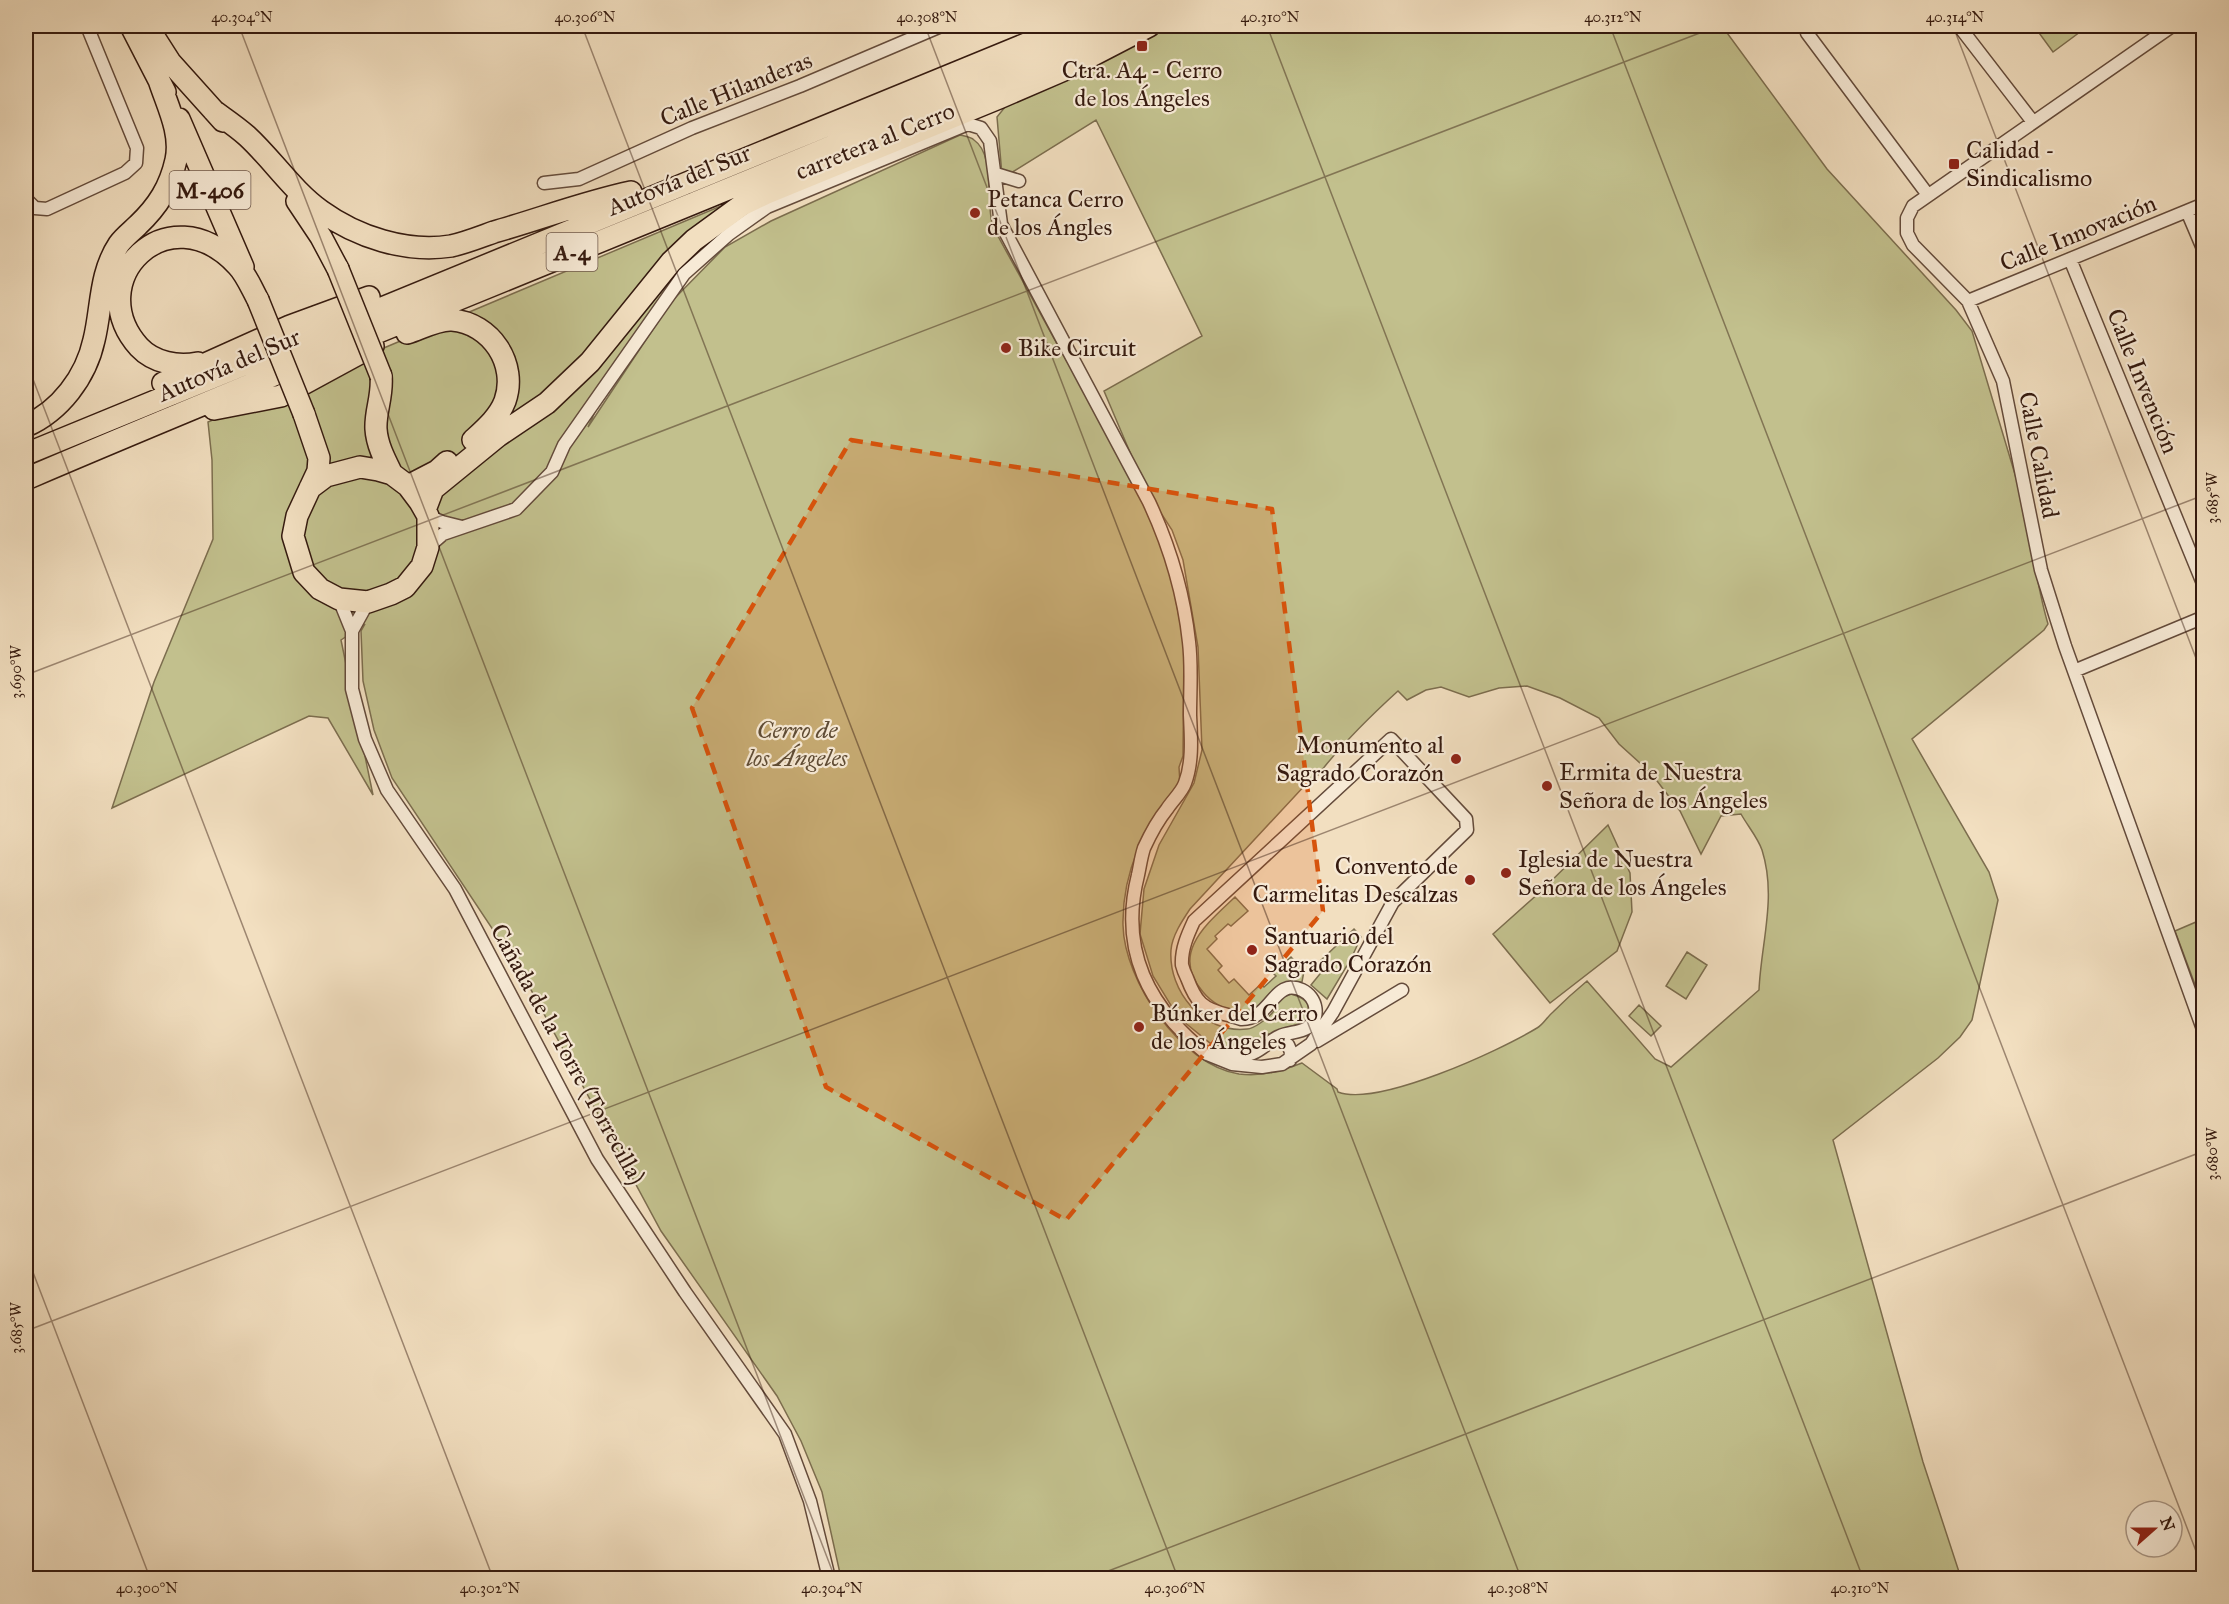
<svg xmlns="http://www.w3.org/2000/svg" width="2229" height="1604" viewBox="0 0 2229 1604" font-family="'IM FELL Great Primer',serif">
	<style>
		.green { fill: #c2c08d; stroke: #7c6d4e; stroke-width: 1.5 }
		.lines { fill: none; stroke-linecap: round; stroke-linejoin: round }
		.street-casing { stroke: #644b3b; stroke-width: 15 }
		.highway-casing { stroke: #351a0f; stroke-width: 24 }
		.street { stroke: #f7ead6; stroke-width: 12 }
		.highway { stroke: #f2dfc0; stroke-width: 21 }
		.highway-bridge-casing { stroke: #351a0f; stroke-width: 24; stroke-linecap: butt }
		.highway-bridge { stroke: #f2dfc0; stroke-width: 21 }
		.marked { fill: #d6530c; fill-opacity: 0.2; stroke: #d6530c; stroke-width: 4.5; stroke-dasharray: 12 8; stroke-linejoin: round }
		.ticks { fill: none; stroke: #351a0f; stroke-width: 1.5; stroke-opacity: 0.45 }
		.poi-dot { fill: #8f2418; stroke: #f7ead6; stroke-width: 2 }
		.labels { text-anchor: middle; stroke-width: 4.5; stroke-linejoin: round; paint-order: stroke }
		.shield { fill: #f7ead6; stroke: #6f584b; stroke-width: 1.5 }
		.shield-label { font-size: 22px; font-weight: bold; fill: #351a0f }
		.poi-label { font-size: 24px; fill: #351a0f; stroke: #f7ead6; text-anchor: start }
		.street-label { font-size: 24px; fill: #351a0f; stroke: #f7ead6 }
		.park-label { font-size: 24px; font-style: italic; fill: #5f4c35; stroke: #f7ead6 }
		.neatline { fill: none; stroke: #351a0f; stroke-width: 2 }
		.ticks-label { font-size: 15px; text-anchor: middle; fill: #351a0f }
	</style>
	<rect width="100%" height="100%" fill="#f2dfc0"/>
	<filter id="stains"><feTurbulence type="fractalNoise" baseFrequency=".00333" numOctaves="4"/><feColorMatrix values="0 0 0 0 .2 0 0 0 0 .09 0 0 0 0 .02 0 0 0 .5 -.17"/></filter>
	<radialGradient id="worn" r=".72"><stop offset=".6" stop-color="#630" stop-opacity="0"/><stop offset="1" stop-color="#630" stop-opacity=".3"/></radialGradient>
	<path class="green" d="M1163 26H1722L1827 169 1956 310 1972 331 2023 501C2032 542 2036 584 2048 624L2044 630 1912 739 1989 872 1998 900 1972 1020 1960 1037 1938 1058 1833 1140 1923 1462 1961 1578H841L822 1492 801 1441 777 1396 661 1231 523 975 392 778 374 730 363 681 361 631 365 624 341 640 373 795 328 718 309 716 112 808 154 682 213 539 212 460 208 422 728 203 624 349 588 427 671 302 725 247 771 221 960 135C964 136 971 137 974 140 996 155 985 203 993 227L1057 344 1149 502 1170 569 1184 643 1183 756 1179 767 1180 784C1145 823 1122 872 1123 925 1124 981 1181 1065 1239 1074 1262 1077 1281 1071 1302 1063L1337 1089 1338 1092C1378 1107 1499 1051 1537 1028 1543 1025 1547 1017 1553 1012 1564 1001 1575 991 1587 981L1655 1059 1671 1067 1759 990C1761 943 1777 897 1762 850 1758 838 1747 825 1741 814L1721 816 1701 854 1680 811 1651 773 1619 744 1599 718 1560 698 1527 686 1499 688 1469 697 1441 687 1426 690 1407 700 1398 691C1366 720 1336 750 1311 784L1307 783 1190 909C1182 921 1172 936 1171 950 1168 991 1203 1034 1247 1029 1254 1029 1268 1018 1273 1012 1276 1009 1276 1003 1279 1000 1282 997 1288 996 1291 994 1309 999 1313 1006 1304 1022L1266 1035 1247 1048 1231 1049 1210 1043 1178 1017 1153 976 1140 934 1144 889 1159 845 1194 783 1202 750 1198 647 1183 560 1172 530 1146 490 1104 391 1202 336 1096 120 1011 173 1002 175 997 117 1009 102Z
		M2034 26H2088L2053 52Z
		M1608 825 1630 873 1632 912 1617 951 1550 1003 1493 934 1539 893Z
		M1235 897 1248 911 1231 926 1228 924 1215 936 1217 939 1207 949 1222 966 1218 970 1229 983 1234 979 1249 995 1261 984 1264 987 1276 976 1273 973 1291 957 1304 971 1302 982C1263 978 1271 1012 1239 1012 1227 1012 1211 1002 1203 992 1169 953 1208 923 1235 897Z
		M2203 919V1006L2175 931Z
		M1354 929 1361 937 1351 959 1327 999 1311 985 1324 969 1317 964Z
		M1687 952 1707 965 1686 999 1666 986Z
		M1639 1005 1661 1026 1651 1036 1629 1016Z"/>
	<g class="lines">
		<g class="street-casing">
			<path id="street" d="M1806 26 1807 33 1928 195
				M1959 26 2033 122
				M2172 26 1913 206 1907 218V233L1913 245 1968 301 2003 381 2041 570 2065 646 2204 1032
				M996 174 1019 181
				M544 183 579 179 692 128 800 86 941 26
				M26 199 35 208 47 209 125 173 136 163 137 148 87 26
				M2187 211 2204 251
				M2070 259 2204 586
				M1968 301 2204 204
				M428 516 442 522 462 527
				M428 547 443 534 516 509 552 472 564 445 684 274 729 234 767 207 968 124 981 128 990 141 1001 224 1149 502C1169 545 1184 595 1189 642 1192 666 1190 691 1190 715 1191 737 1193 762 1185 783 1182 792 1172 801 1167 809 1158 820 1150 835 1144 848 1141 857 1140 866 1138 875 1119 950 1148 1007 1207 1054
				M339 599 352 631V689L365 739 387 790 455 889 597 1159 685 1292 785 1434 810 1501 829 1578
				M352 631 368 602
				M2074 671 2204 617
				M1391 739 1466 819 1467 830 1393 902 1333 1012 1311 1044 1282 1064 1262 1067 1232 1064 1207 1054C1222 1055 1240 1059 1253 1053 1263 1049 1270 1040 1280 1036 1288 1032 1299 1033 1307 1028 1321 1018 1317 997 1302 990 1273 977 1272 1020 1241 1019 1237 1018 1232 1016 1228 1015 1202 1009 1196 1002 1187 978 1185 974 1183 969 1182 965 1181 949 1188 934 1194 921Z
				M1275 1039 1288 1045 1291 1052 1290 1060
				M1317 1041 1402 990"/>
		</g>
		<g class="highway-casing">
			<path id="highway" d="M131 26 165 92
				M147 26 170 62 223 121
				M214 111C225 119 237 127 247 136 273 160 292 190 321 211 357 237 406 253 451 246 465 243 480 237 494 232 540 219 584 202 631 192
				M179 119 243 267
				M297 201 321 237 338 269
				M407 333C420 329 438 319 452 320 491 323 518 364 505 401 499 417 485 429 473 440
				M198 363C178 367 154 363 139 347 80 281 168 191 237 265 246 274 252 289 258 300
				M381 376C383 396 375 411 376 429 377 445 385 460 392 474
				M163 383 290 326 369 297
				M214 409 281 396 373 346
				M304 414 319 458 318 471 310 488 297 516 293 536 304 572 320 589 339 599 368 602 391 594 405 587 422 566 428 547V516L420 502 408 486 392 474 378 470 360 467 326 476 310 488
				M26 426C60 411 86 377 94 340 102 308 99 274 119 244 124 237 132 231 138 225 158 206 170 187 176 160 182 133 167 105 159 80
				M26 454 1070 26
				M26 479C388 324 756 182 1118 26
				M408 486 437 471 447 462
				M425 510 433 489 498 436 547 403 590 362 671 262 694 240 742 205 767 193 999 98 1066 69 1149 26"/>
		</g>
		<use href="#street" class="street"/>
		<use href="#highway" class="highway"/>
		<g class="highway-bridge-casing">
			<path id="highway-bridge" d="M338 269 381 376
				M258 300 304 414"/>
		</g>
		<use href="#highway-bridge" class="highway-bridge"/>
	</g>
	<path class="marked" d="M851 440 1272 509 1323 911 1066 1220 826 1087 692 708Z"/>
	<path class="ticks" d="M239 26 835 1578M582 26 1178 1578M925 26 1521 1578M1267 26 1863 1578M1610 26 2204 1572M1953 26 2204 679M26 361 493 1578M26 675 1718 26M26 1254 150 1578M26 1331 2204 495M1090 1578 2204 1151"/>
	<g class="poi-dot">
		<rect x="1136" y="40" width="12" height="12" rx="3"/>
		<rect x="1948" y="158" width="12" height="12" rx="3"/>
		<circle cx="975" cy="213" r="6"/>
		<circle cx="1006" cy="348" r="6"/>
		<circle cx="1456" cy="759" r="6"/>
		<circle cx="1547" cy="786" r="6"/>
		<circle cx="1506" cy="873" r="6"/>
		<circle cx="1470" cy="880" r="6"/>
		<circle cx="1252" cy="950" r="6"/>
		<circle cx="1139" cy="1027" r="6"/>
	</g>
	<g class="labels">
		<g class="shield">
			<rect x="169.5" y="171" width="81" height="38" rx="4.5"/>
			<rect x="546.5" y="233" width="51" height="38" rx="4.5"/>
		</g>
		<g class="shield-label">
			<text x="210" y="198">M-406</text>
			<text x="572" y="260">A-4</text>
		</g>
		<g class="poi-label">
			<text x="1142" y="78" text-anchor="middle">Ctra. A4 - Cerro<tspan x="1142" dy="28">de los Ángeles</tspan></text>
			<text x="1966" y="158">Calidad -<tspan x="1966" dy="28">Sindicalismo</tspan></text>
			<text x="987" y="207">Petanca Cerro<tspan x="987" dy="28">de los Ángles</tspan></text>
			<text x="1018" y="356">Bike Circuit</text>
			<text x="1444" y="753" text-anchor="end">Monumento al<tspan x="1444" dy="28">Sagrado Corazón</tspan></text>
			<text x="1559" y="780">Ermita de Nuestra<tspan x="1559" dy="28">Señora de los Ángeles</tspan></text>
			<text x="1518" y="867">Iglesia de Nuestra<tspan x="1518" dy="28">Señora de los Ángeles</tspan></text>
			<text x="1458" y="874" text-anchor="end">Convento de<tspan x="1458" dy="28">Carmelitas Descalzas</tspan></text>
			<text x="1264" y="944">Santuario del<tspan x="1264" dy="28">Sagrado Corazón</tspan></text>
			<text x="1151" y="1021">Búnker del Cerro<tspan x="1151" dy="28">de los Ángeles</tspan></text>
		</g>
		<g class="street-label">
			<text transform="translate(736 89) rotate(-22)" y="8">Calle Hilanderas</text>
			<text transform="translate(875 141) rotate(-22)" y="8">carretera al Cerro</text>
			<text transform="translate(679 180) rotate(-22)" y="8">Autovía del Sur</text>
			<text transform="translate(2078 233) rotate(-22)" y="8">Calle Innovación</text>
			<text transform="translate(229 365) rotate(-23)" y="8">Autovía del Sur</text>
			<text transform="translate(2143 381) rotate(68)" y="8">Calle Invención</text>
			<text transform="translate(2039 455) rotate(79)" y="8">Calle Calidad</text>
			<text transform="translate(568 1054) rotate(61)" y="8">Cañada de la Torre (Torrecilla)</text>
		</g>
		<g class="park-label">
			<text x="797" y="738">Cerro de<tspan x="797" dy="28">los Ángeles</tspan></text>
		</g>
	</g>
	<rect width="2229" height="1604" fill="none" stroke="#f2dfc0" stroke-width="66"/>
	<g transform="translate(2154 1529) rotate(69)"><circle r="28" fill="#f7ead6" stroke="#a99786" stroke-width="1.5"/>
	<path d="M0-4.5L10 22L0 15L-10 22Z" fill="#8f2418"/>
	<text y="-9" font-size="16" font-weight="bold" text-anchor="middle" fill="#351a0f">N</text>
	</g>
	<rect x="33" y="33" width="2163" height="1538" class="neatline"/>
	<g class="ticks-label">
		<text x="242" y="22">40.304°N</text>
		<text x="585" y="22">40.306°N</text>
		<text x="927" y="22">40.308°N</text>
		<text x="1270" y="22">40.310°N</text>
		<text x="1613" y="22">40.312°N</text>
		<text x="1955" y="22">40.314°N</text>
		<text transform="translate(2212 498) rotate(-90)" y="5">3.685°W</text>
		<text transform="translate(16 672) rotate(-90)" y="5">3.690°W</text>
		<text transform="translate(2212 1154) rotate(-90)" y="5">3.680°W</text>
		<text transform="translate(16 1328) rotate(-90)" y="5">3.685°W</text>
		<text x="147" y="1593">40.300°N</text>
		<text x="490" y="1593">40.302°N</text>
		<text x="832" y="1593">40.304°N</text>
		<text x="1175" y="1593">40.306°N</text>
		<text x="1518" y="1593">40.308°N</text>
		<text x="1860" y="1593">40.310°N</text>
	</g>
	<rect width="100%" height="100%" filter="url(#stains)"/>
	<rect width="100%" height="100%" fill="url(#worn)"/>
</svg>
